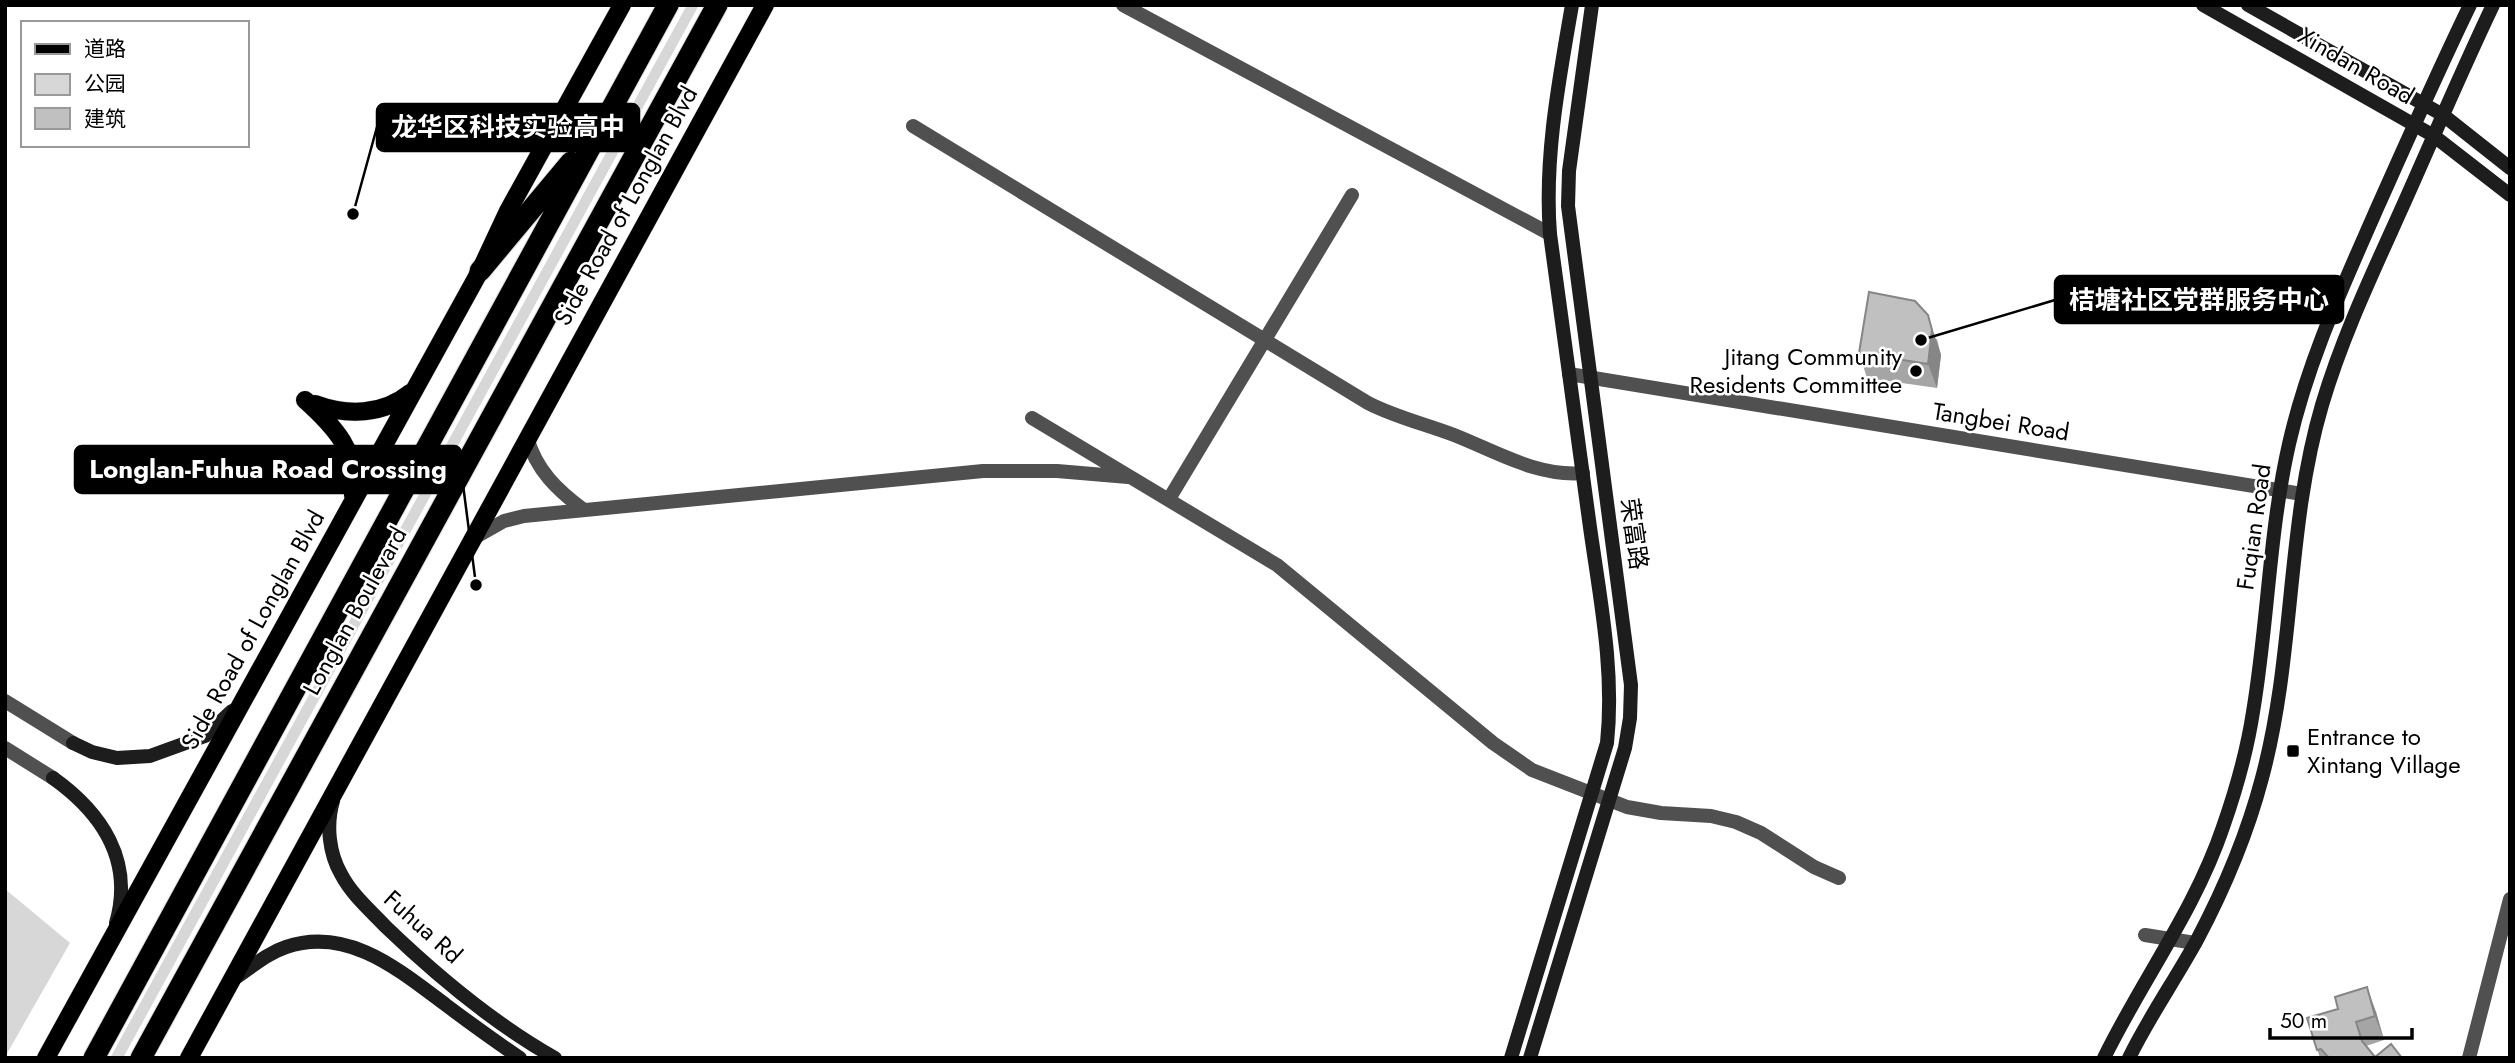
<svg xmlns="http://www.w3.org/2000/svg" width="2515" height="1063" viewBox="0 0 2515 1063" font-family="Jost,'Noto Sans SC',sans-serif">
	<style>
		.green { fill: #d7d7d7 }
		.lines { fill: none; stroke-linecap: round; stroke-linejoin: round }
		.primary-casing { stroke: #dbdbdb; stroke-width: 19 }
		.highway-casing { stroke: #dbdbdb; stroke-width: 23 }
		.street { stroke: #505050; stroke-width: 14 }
		.secondary { stroke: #1d1d1d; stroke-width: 14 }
		.primary { stroke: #000; stroke-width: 18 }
		.highway { stroke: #000; stroke-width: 21 }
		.wall { fill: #a5a5a5 }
		.shaded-wall { fill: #868686 }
		.building { fill: #c0c0c0; stroke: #868686; stroke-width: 2 }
		.poi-dot { fill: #000; stroke: #fff; stroke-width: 2.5 }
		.labels { text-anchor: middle; stroke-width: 5; stroke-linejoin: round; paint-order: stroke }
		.street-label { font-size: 24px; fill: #000; stroke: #fff }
		.poi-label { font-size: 24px; fill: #000; stroke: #fff; text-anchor: end }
		.leader { fill: none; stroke: #000; stroke-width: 2.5 }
		.callout-dot { fill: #000; stroke: #fff; stroke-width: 2.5 }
		.callout { fill: #000; stroke: #000; stroke-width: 2.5 }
		.callout-label { font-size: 26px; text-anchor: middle; font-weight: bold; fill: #fff }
	</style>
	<rect width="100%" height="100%" fill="#fff"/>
	<path class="green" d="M687 5H699L123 1058H110Z
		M5 889 70 943 5 1057Z"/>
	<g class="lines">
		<g class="primary-casing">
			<path id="primary" d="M305 400C333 425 361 454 353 495
				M315 404C347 416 383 415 410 393
				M46 1058 480 271 508 211 622 5
				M189 1058 765 5"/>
		</g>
		<g class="highway-casing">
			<path id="highway" d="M480 271 571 162
				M94 1058 668 5
				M141 1058 717 5"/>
		</g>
		<path class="street" d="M1123 5 1550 234
			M913 126 1368 403C1395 417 1425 424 1454 435 1495 451 1537 477 1583 473
			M1569 374 2302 494
			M1032 418 1277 565 1493 743 1532 770 1627 807 1661 813 1711 816 1736 822 1761 833 1814 867 1839 878
			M527 437C536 470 557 490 584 510
			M1169 499 1352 195
			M474 538 504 521 524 516 983 471H1057L1128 477
			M5 701 73 743
			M5 748 53 778
			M2145 935 2195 943
			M2469 1058 2510 899"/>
		<path class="secondary" d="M2203 5 2434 136 2510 195
			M2248 5 2443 115 2510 168
			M73 743 92 752 117 758 150 756 205 736 232 711
			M53 778C102 813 134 861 116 923
			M333 801C326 825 329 853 341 874 352 895 370 910 386 927 437 976 493 1023 555 1058
			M232 980C250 969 265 954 286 947 348 926 399 970 446 1005 470 1023 495 1041 520 1058
			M1511 1058 1607 743C1615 668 1599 594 1589 520 1576 425 1563 330 1550 234 1544 158 1559 80 1572 5
			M1530 1058 1625 748 1630 718 1631 685 1568 206 1569 171 1592 5
			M2104 1058C2142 980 2195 910 2223 827 2236 790 2247 751 2253 712 2268 623 2269 532 2289 444 2308 360 2344 284 2378 206 2408 139 2438 71 2470 5
			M2129 1058C2149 1017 2175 980 2197 940 2224 889 2247 835 2262 778 2295 656 2286 527 2322 405 2343 334 2375 268 2405 201 2434 136 2462 70 2493 5"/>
		<use href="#primary" class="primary"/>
		<use href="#highway" class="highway"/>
	</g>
	<path class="wall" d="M1937 339 1941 355 1937 388 1867 378 1859 353Z
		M2376 1012 2384 1040 2366 1046 2375 1057 2402 1058H2320L2307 1018Z"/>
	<path class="shaded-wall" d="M1928 315 1941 355 1937 388 1928 364Z
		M2367 987 2376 1012 2384 1040 2375 1016Z"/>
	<path class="building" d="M1869 292 1915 301 1928 315 1932 330 1928 364 1859 353Z
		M2367 987 2375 1016 2356 1022 2362 1041 2375 1057 2391 1044 2402 1058H2329L2321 1049 2317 1050 2307 1018 2338 1009 2335 997Z"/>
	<g class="poi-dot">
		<circle cx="1916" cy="371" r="7"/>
		<rect x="2286" y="744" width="14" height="14" rx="3.5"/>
	</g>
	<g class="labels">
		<g class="street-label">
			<text transform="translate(2356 66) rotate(30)" y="8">Xindan Road</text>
			<text transform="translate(626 206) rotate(-61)" y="8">Side Road of Longlan Blvd</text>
			<text transform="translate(2001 422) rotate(9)" y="8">Tangbei Road</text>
			<text transform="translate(2254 527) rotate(-82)" y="8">Fuqian Road</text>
			<text transform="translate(1634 534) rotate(82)" y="8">荣富路</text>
			<text transform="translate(355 611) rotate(-61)" y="8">Longlan Boulevard</text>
			<text transform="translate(253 630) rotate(-61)" y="8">Side Road of Longlan Blvd</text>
			<text transform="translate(423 927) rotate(42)" y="8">Fuhua Rd</text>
		</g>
		<g class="poi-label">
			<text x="1902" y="365">Jitang Community<tspan x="1902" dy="28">Residents Committee</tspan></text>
			<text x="2307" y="745" text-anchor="start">Entrance to<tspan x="2307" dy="28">Xintang Village</tspan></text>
		</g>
	</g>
	<path class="leader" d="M353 214L377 127M1921 340L2055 300M476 585L461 469"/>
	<g class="callout-dot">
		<circle cx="353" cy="214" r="7"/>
		<circle cx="1921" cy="340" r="7"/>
		<circle cx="476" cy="585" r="7"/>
	</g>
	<g class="callout">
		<rect x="377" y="104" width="262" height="47" rx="7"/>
		<rect x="2055" y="276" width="288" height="47" rx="7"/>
		<rect x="75" y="446" width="386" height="47" rx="7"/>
	</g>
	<g class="callout-label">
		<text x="508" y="136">龙华区科技实验高中</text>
		<text x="2199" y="309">桔塘社区党群服务中心</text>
		<text x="268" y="478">Longlan-Fuhua Road Crossing</text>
	</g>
	<rect width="2515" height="1063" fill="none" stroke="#000000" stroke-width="14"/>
	<rect x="21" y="21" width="228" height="126" fill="#ffffff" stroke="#999999" stroke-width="2"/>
	<rect x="35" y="44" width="35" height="10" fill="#000000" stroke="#999999" stroke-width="2"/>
	<text x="84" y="56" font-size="21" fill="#000000">道路</text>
	<rect x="35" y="74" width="35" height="21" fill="#d7d7d7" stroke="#999999" stroke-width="2"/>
	<text x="84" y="91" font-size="21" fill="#000000">公园</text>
	<rect x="35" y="108" width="35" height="21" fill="#c0c0c0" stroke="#999999" stroke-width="2"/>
	<text x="84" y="126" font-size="21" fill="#000000">建筑</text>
	<path d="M2270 1028v10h142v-10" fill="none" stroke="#000000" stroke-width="3.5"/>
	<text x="2280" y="1028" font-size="21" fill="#000000" stroke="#ffffff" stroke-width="5" paint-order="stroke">50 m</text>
</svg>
